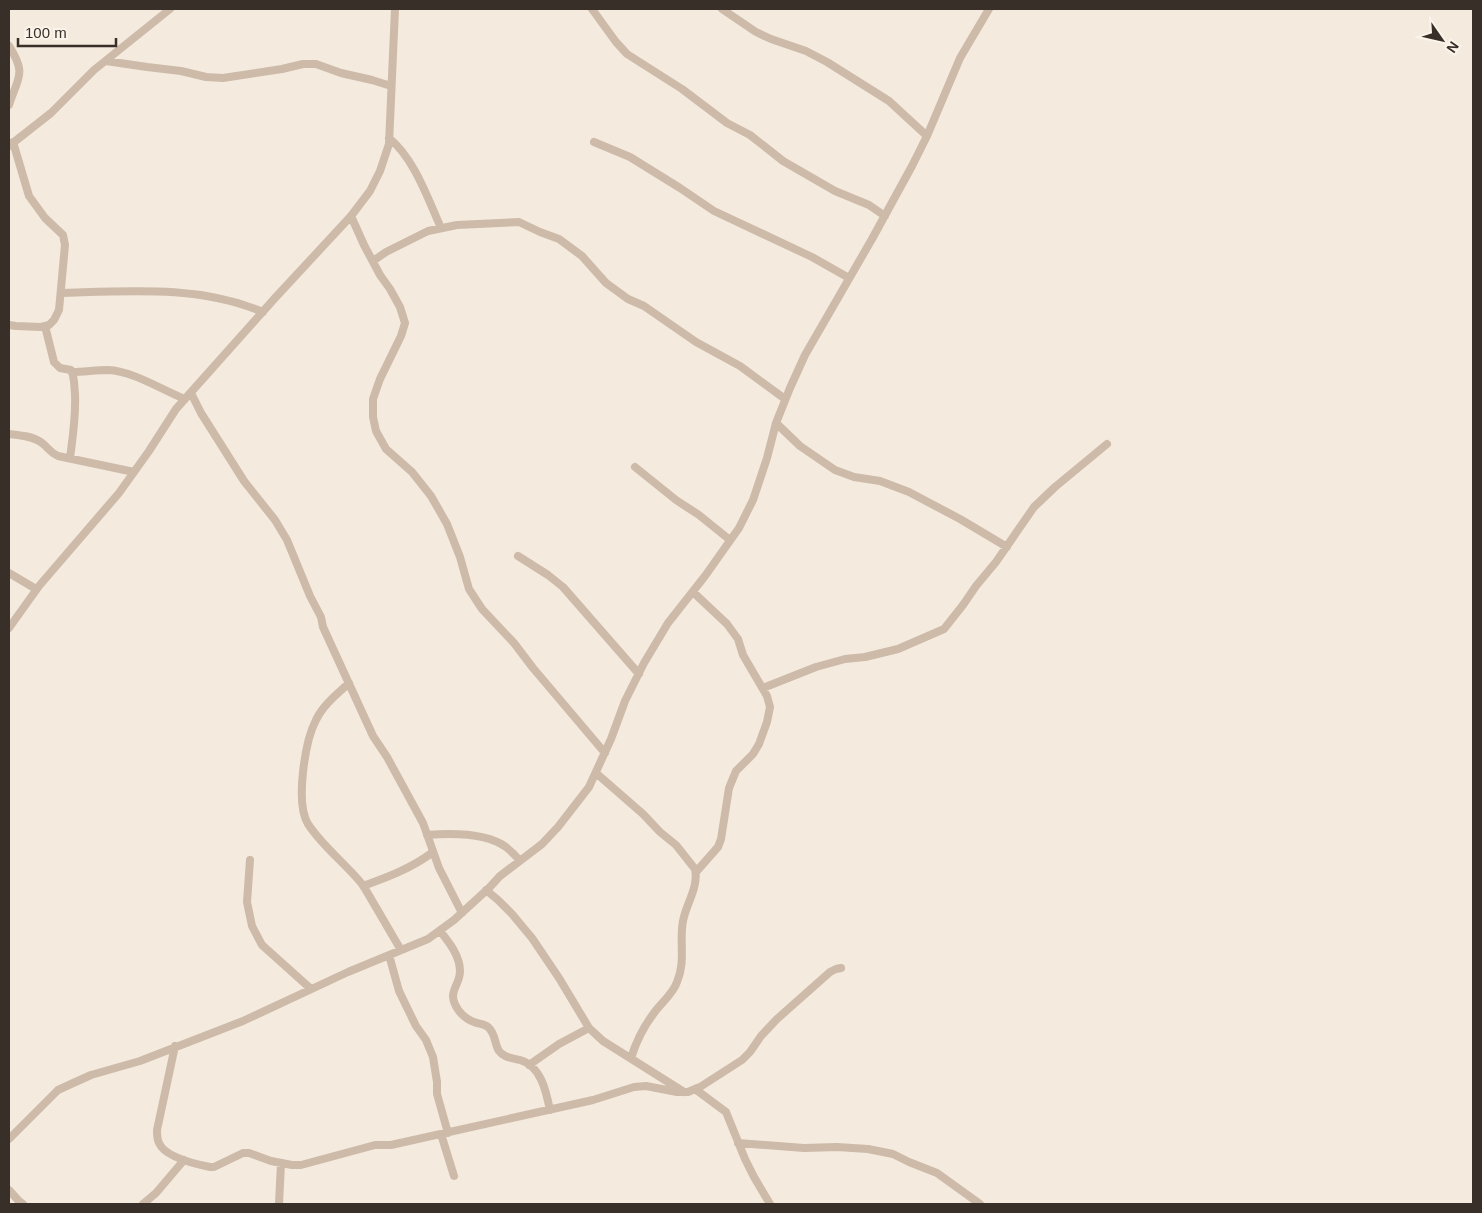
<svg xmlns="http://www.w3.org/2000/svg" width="1482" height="1213" viewBox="0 0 1482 1213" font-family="Helvetica,sans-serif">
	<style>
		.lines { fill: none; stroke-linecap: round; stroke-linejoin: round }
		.minor { stroke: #cdbaa9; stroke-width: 8 }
	</style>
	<rect width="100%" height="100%" fill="#f4eade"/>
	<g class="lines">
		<path class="minor" d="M592 9 616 42 627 54 682 89 727 123 750 135 783 161 835 191 869 205 885 216
			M722 9 756 32 771 39 806 51 827 62 889 101 927 136
			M9 46C27 74 18 77 9 105
			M106 61 147 67 181 71 206 77 223 78 282 69 303 64H316L341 73 372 80 391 86
			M389 138C414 158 428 199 441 228
			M594 142 630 157 680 188 714 211 812 257 849 278
			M9 146 51 113 94 70 170 9
			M351 216 364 245 380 275 390 289 400 307 405 323 401 336 380 379 373 399V417L376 431 386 449 412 472 431 496 447 524 460 557 469 589 482 609 514 643 533 668 605 753
			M373 261 386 252 428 231 457 225 519 222 540 232 559 239 582 256 606 283 628 299 644 306 696 342 740 366 785 399
			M61 293C129 291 199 285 263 312
			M9 325 16 326 41 327 49 325 54 320 59 310 65 245 63 235 45 218 29 196 13 142
			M45 326 54 362 60 368 71 370C75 378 74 386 75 394 76 417 73 435 70 458
			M72 372C84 372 96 370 108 370 133 371 162 390 185 399
			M191 393 201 413 244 481 275 520 287 540 310 596 321 617 323 627 373 736 387 757 423 823 439 868 462 913
			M776 423 800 446 835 470 854 477 880 481 909 492 960 519 1007 547
			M9 434C19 435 33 436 42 443 49 448 48 451 58 456L134 472
			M635 467 676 500 699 515 730 540
			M518 556 548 575 563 587 639 674
			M9 573 36 589
			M693 592 727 624 738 639 743 655 767 696 770 707 767 722 759 744 753 754 736 771 729 788 721 839 718 847 696 872
			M9 628 39 586 119 493 149 451 176 409 275 298 351 216 370 191 380 171 389 144 395 9
			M349 683C337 694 323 705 316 720 305 741 295 803 308 824 323 847 345 863 362 884 366 890 370 897 374 904 383 919 392 935 401 950
			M763 688 816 667 845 659 865 657 898 649 944 629 963 605 976 586 996 562 1034 507 1055 487 1107 444
			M596 773 643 814 660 832 676 845 695 869C699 887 686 904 683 921 679 942 686 961 677 982 673 994 661 1003 654 1013 644 1026 636 1042 631 1058
			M427 835C451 833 485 832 506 847 511 851 516 856 520 861
			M250 860 247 902 252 926 262 945 311 989
			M363 886C388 877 412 868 433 852
			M486 890 498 900 512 914 532 938 559 978 589 1028 603 1041 684 1092
			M440 931C449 942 460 956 460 971 460 987 445 992 459 1011 463 1016 468 1020 474 1022 479 1024 484 1024 488 1027 496 1034 494 1043 499 1051 504 1058 513 1058 520 1060 541 1066 546 1091 550 1110
			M389 955 399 991 416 1026 426 1040 433 1057 437 1082V1094L448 1133
			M175 1046 157 1130C157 1134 157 1139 159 1143 165 1157 195 1164 210 1167H214L243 1153H249L271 1161 292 1165H301L375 1145H391L593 1100 634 1087 646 1086 677 1092H688L700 1087 742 1060 750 1052 761 1036 777 1019 830 972 836 969 841 968
			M529 1065 559 1044 589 1028
			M695 1089 726 1112 745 1159 754 1177 770 1204
			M441 1134 454 1176
			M9 1139 58 1090 71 1084 91 1075 140 1061 243 1021 348 972 428 939 454 920 489 888 500 876 542 844 558 827 589 787 611 739 625 701 644 663 668 623 705 576 739 528 753 500 767 458 776 423 790 388 805 355 872 239 912 166 927 136 960 58 989 9
			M738 1143 804 1148 837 1147 868 1149 893 1154 909 1162 937 1173 980 1204
			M9 1190 18 1200 23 1204
			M143 1204 156 1193 184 1160
			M279 1204 281 1163"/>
	</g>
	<rect width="1482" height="1213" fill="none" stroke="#392f29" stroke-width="20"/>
	<g transform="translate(1442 40) rotate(124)" stroke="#fbf4eb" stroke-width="4" paint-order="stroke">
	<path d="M0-4L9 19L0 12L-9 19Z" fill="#392f29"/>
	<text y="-8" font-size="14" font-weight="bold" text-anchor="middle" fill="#392f29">N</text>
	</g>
	<path d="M18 38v8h98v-8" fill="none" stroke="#392f29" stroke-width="2.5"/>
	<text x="25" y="38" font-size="15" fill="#392f29" stroke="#fbf4eb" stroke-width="4" paint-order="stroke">100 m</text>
</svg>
